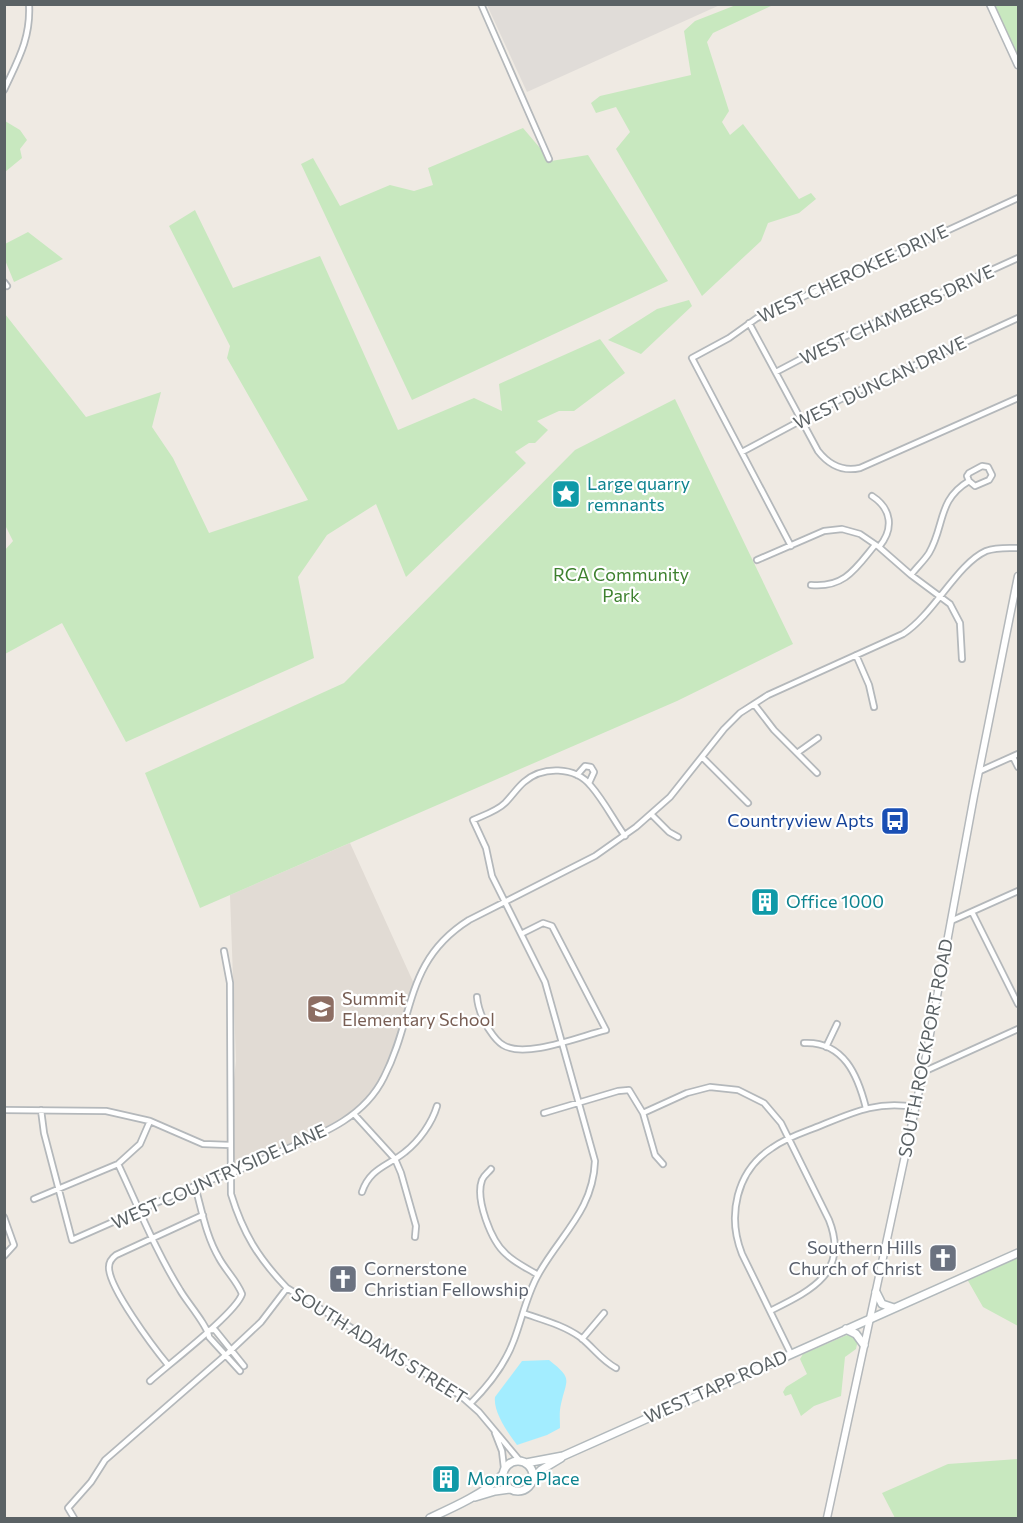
<svg xmlns="http://www.w3.org/2000/svg" width="1023" height="1523" viewBox="0 0 1023 1523" font-family="Commissioner,sans-serif">
	<style>
		.industrial { fill: #e0dcd8 }
		.education { fill: #e1dbd4 }
		.green { fill: #c8e8bf }
		.water { fill: #a3edff }
		.lines { fill: none; stroke-linecap: round; stroke-linejoin: round }
		.minor-casing { stroke: #b4b8bb; stroke-width: 8 }
		.tertiary-casing { stroke: #b4b8bb; stroke-width: 9 }
		.secondary-casing { stroke: #b2b9bc; stroke-width: 10 }
		.minor { stroke: #fff; stroke-width: 4.5 }
		.tertiary { stroke: #fff; stroke-width: 6 }
		.secondary { stroke: #fff; stroke-width: 7 }
		.labels { text-anchor: middle; stroke-width: 4.5; stroke-linejoin: round; paint-order: stroke }
		.street-label { font-size: 18px; fill: #5b6265; stroke: #fff }
		.culture-label { font-size: 18px; fill: #0d838f; stroke: #fff; text-anchor: start }
		.park-label { font-size: 18px; fill: #3e812f; stroke: #fff }
		.transit-label { font-size: 18px; fill: #164399; stroke: #fff; text-anchor: end }
		.education-label { font-size: 18px; fill: #785e54; stroke: #fff; text-anchor: start }
		.worship-label { font-size: 18px; fill: #5b616d; stroke: #fff; text-anchor: end }
	</style>
	<rect width="100%" height="100%" fill="#efeae3"/>
	<path class="industrial" d="M487 5H720L527 92Z"/>
	<path class="education" d="M350 843 415 986 385 1080 353 1114 228 1175 230 1114 236 1061 230 895Z"/>
	<path class="green" d="M736 5H773L713 33 707 42 729 111 722 122 730 135 743 124 799 199 811 193 816 199 799 213 768 223 761 241 702 296 616 149 630 132 616 107 596 113 591 103 600 96 691 75 684 31 695 21Z
		M994 5H1018V57L996 11Z
		M5 121 20 130 27 140 20 149 22 158 5 172Z
		M523 128 551 161 588 155 668 281 412 400 301 164 313 158 340 206 390 185 414 191 433 185 428 168Z
		M195 210 233 288 320 256 398 430 474 398 502 411 499 384 600 339 625 373 574 411H559L537 421 548 430 535 443H529L515 452 526 463 406 577 376 504 327 535 298 577 314 658 126 742 62 623 5 654V550L13 541 4 523 5 314 86 417 161 392 152 427 173 458 209 533 308 500 227 358 230 346 169 226Z
		M28 232 63 259 14 282 5 260V244Z
		M689 300 692 306 641 354 608 340 657 309Z
		M675 399 793 644 677 701 200 908 145 773 344 683 575 450Z
		M1018 1257V1326L983 1307 967 1279Z
		M847 1335H852L858 1340 856 1349 845 1357 841 1396 814 1406 801 1416 791 1394 785 1396 783 1392 786 1387 807 1374 800 1359 803 1354Z
		M1018 1459V1518H895L882 1493 948 1464Z"/>
	<path class="water" d="M549 1360C573 1379 567 1378 561 1404 559 1412 560 1420 560 1428L547 1435 517 1445C508 1433 493 1412 495 1397L522 1361Z"/>
	<g class="lines">
		<g class="minor-casing">
			<path id="minor" d="M481 4 549 159
				M4 90C18 60 31 38 29 4
				M4 282 7 286
				M749 323 818 451C829 465 842 472 860 468L1018 398
				M776 372 835 341 1018 258
				M742 452 841 399 1018 318
				M872 496C892 509 894 529 879 547
				M791 546 692 358 729 338 757 318 1018 198
				M757 560 824 531 842 529 860 534 879 547 911 575 950 604 960 623 962 659
				M911 575C916 568 924 561 929 553 945 526 937 500 969 481L975 486 989 480 992 475 988 467 982 466 969 473 967 476 969 481
				M811 585C845 588 856 568 875 545
				M856 655 869 685 874 707
				M754 704 774 730 817 773
				M797 753 818 738
				M702 757 748 803
				M1013 757 1018 767
				M980 771 1018 754
				M577 775 585 766 591 767 594 772 589 783
				M652 815 669 832 678 837
				M972 912 1018 1004
				M951 921 1018 891
				M224 951 230 983 231 1194C243 1233 258 1258 287 1288L461 1396 479 1412 520 1461
				M477 997C478 1009 482 1018 488 1028 492 1034 496 1041 503 1045 525 1059 581 1036 606 1030L552 926 543 923 521 934
				M804 1043C844 1041 858 1076 866 1108
				M826 1047 837 1024
				M923 1072 1018 1029
				M4 1110 106 1111 150 1121 203 1144 230 1145
				M41 1110 44 1133 72 1240 206 1181C229 1176 248 1166 270 1156 313 1137 362 1122 384 1077 415 1017 404 961 469 920L595 856 636 827 670 797 724 729 740 713 768 695 903 634C934 614 957 564 986 551 997 547 1007 548 1018 548
				M544 1113 618 1091 629 1090 643 1113 655 1155 663 1164
				M643 1113 687 1093 710 1087 738 1090 764 1103 781 1123 829 1220C850 1273 810 1291 770 1311
				M354 1114 395 1159 401 1173 416 1226 415 1237
				M118 1164C138 1206 155 1250 180 1290 186 1301 208 1326 209 1337L240 1371
				M491 1169C488 1173 484 1175 482 1180 475 1199 491 1241 506 1254 515 1263 527 1268 538 1275
				M362 1192C370 1168 388 1166 405 1152 419 1141 432 1123 437 1106
				M34 1199 118 1164 140 1144 150 1121
				M4 1217 14 1245 4 1256
				M523 1313C543 1320 563 1325 580 1337 593 1347 601 1360 616 1368
				M209 1330H215L244 1366
				M582 1339 604 1313
				M791 1354 742 1254C727 1216 736 1171 772 1148 787 1137 805 1132 822 1125 856 1111 878 1101 915 1107
				M168 1365C154 1348 108 1287 109 1267 109 1261 112 1258 116 1255L203 1215
				M150 1381C169 1364 236 1313 242 1294 237 1281 226 1271 219 1258 206 1236 202 1211 195 1186
				M470 1404C489 1385 505 1365 514 1340 522 1319 527 1294 538 1275 560 1235 593 1211 595 1161L545 982 492 876 486 848 473 820C484 815 497 811 505 803 512 796 517 788 524 782 542 766 575 766 591 786 604 801 613 819 625 836
				M495 1433 502 1451 504 1468
				M74 1518 68 1508 91 1482 105 1460 228 1353 261 1322 287 1288"/>
		</g>
		<g class="tertiary-casing">
			<path id="tertiary" d="M990 4 1018 65
				M827 1518 923 1072 974 796 1018 576"/>
		</g>
		<g class="secondary-casing">
			<path id="secondary" d="M876 1292 882 1304 894 1308
				M846 1329 856 1334 864 1345
				M503 1476a15 15 0 1 1 30 0a15 15 0 1 1-30 0Z
				M526 1463 563 1456 1018 1253
				M533 1478 541 1470 561 1458
				M475 1497 495 1491 510 1489
				M430 1518C452 1508 486 1493 502 1475"/>
		</g>
		<use href="#minor" class="minor"/>
		<use href="#tertiary" class="tertiary"/>
		<use href="#secondary" class="secondary"/>
	</g>
	<defs>
		<g id="sight-square" transform="scale(1.5)"><rect x="-9" y="-9" width="18" height="18" rx="4" fill="#0f9aa8" stroke="#fff"/><path d="M0-6L1.8-2.2L6-1.7L2.9 1.2L3.7 5.4L0 3.3L-3.7 5.4L-2.9 1.2L-6-1.7L-1.8-2.2Z" fill="#fff"/></g>
		<g id="bus-square" transform="scale(1.5)"><rect x="-9" y="-9" width="18" height="18" rx="4" fill="#1a4fb4" stroke="#fff"/><path d="M-5-6H5V4H4V6H2V4H-2V6H-4V4H-5ZM-3.5-4V0h7V-4ZM-3.5 1.2v1.5H-2V1.2ZM2 1.2v1.5H3.5V1.2Z" fill="#fff"/></g>
		<g id="building-square" transform="scale(1.5)"><rect x="-9" y="-9" width="18" height="18" rx="4" fill="#0f9aa8" stroke="#fff"/><path d="M-4-6H4V6H1V3H-1V6H-4ZM-2.5-4.3h1.7v1.8h-1.7ZM.8-4.3h1.7v1.8H.8ZM-2.5-1h1.7V.8h-1.7ZM.8-1h1.7V.8H.8Z" fill="#fff"/></g>
		<g id="school-square" transform="scale(1.5)"><rect x="-9" y="-9" width="18" height="18" rx="4" fill="#8d6e63" stroke="#fff"/><path d="M0-5L7-2L0 1L-7-2ZM-4 1L0 2.5L4 1V4Q0 6-4 4Z" fill="#fff"/></g>
		<g id="church-square" transform="scale(1.5)"><rect x="-9" y="-9" width="18" height="18" rx="4" fill="#6b7280" stroke="#fff"/><path d="M-1.2-6h2.4v3.5h3.3v2.4h-3.3V6h-2.4V-.1h-3.3v-2.4h3.3Z" fill="#fff"/></g>
	</defs>
	<g fill-rule="evenodd">
		<use href="#sight-square" x="566" y="494"/>
		<use href="#bus-square" x="895" y="821"/>
		<use href="#building-square" x="765" y="902"/>
		<use href="#school-square" x="321" y="1009"/>
		<use href="#church-square" x="943" y="1258"/>
		<use href="#church-square" x="343" y="1279"/>
		<use href="#building-square" x="446" y="1479"/>
	</g>
	<g class="labels">
		<g class="street-label">
			<text transform="translate(853 274) rotate(-25)" y="6">WEST CHEROKEE DRIVE</text>
			<text transform="translate(897 315) rotate(-25)" y="6">WEST CHAMBERS DRIVE</text>
			<text transform="translate(880 383) rotate(-26)" y="6">WEST DUNCAN DRIVE</text>
			<text transform="translate(926 1048) rotate(-79)" y="6">SOUTH ROCKPORT ROAD</text>
			<text transform="translate(219 1177) rotate(-24)" y="6">WEST COUNTRYSIDE LANE</text>
			<text transform="translate(379 1346) rotate(32)" y="6">SOUTH ADAMS STREET</text>
			<text transform="translate(716 1387) rotate(-24)" y="6">WEST TAPP ROAD</text>
		</g>
		<g class="culture-label">
			<text x="587" y="490">Large quarry<tspan x="587" dy="21">remnants</tspan></text>
			<text x="786" y="908">Office 1000</text>
			<text x="467" y="1485">Monroe Place</text>
		</g>
		<g class="park-label">
			<text x="621" y="581">RCA Community<tspan x="621" dy="21">Park</tspan></text>
		</g>
		<g class="transit-label">
			<text x="874" y="827">Countryview Apts</text>
		</g>
		<g class="education-label">
			<text x="342" y="1005">Summit<tspan x="342" dy="21">Elementary School</tspan></text>
		</g>
		<g class="worship-label">
			<text x="922" y="1254">Southern Hills<tspan x="922" dy="21">Church of Christ</tspan></text>
			<text x="364" y="1275" text-anchor="start">Cornerstone<tspan x="364" dy="21">Christian Fellowship</tspan></text>
		</g>
	</g>
	<rect width="1023" height="1523" fill="none" stroke="#5b6265" stroke-width="12"/>
</svg>
